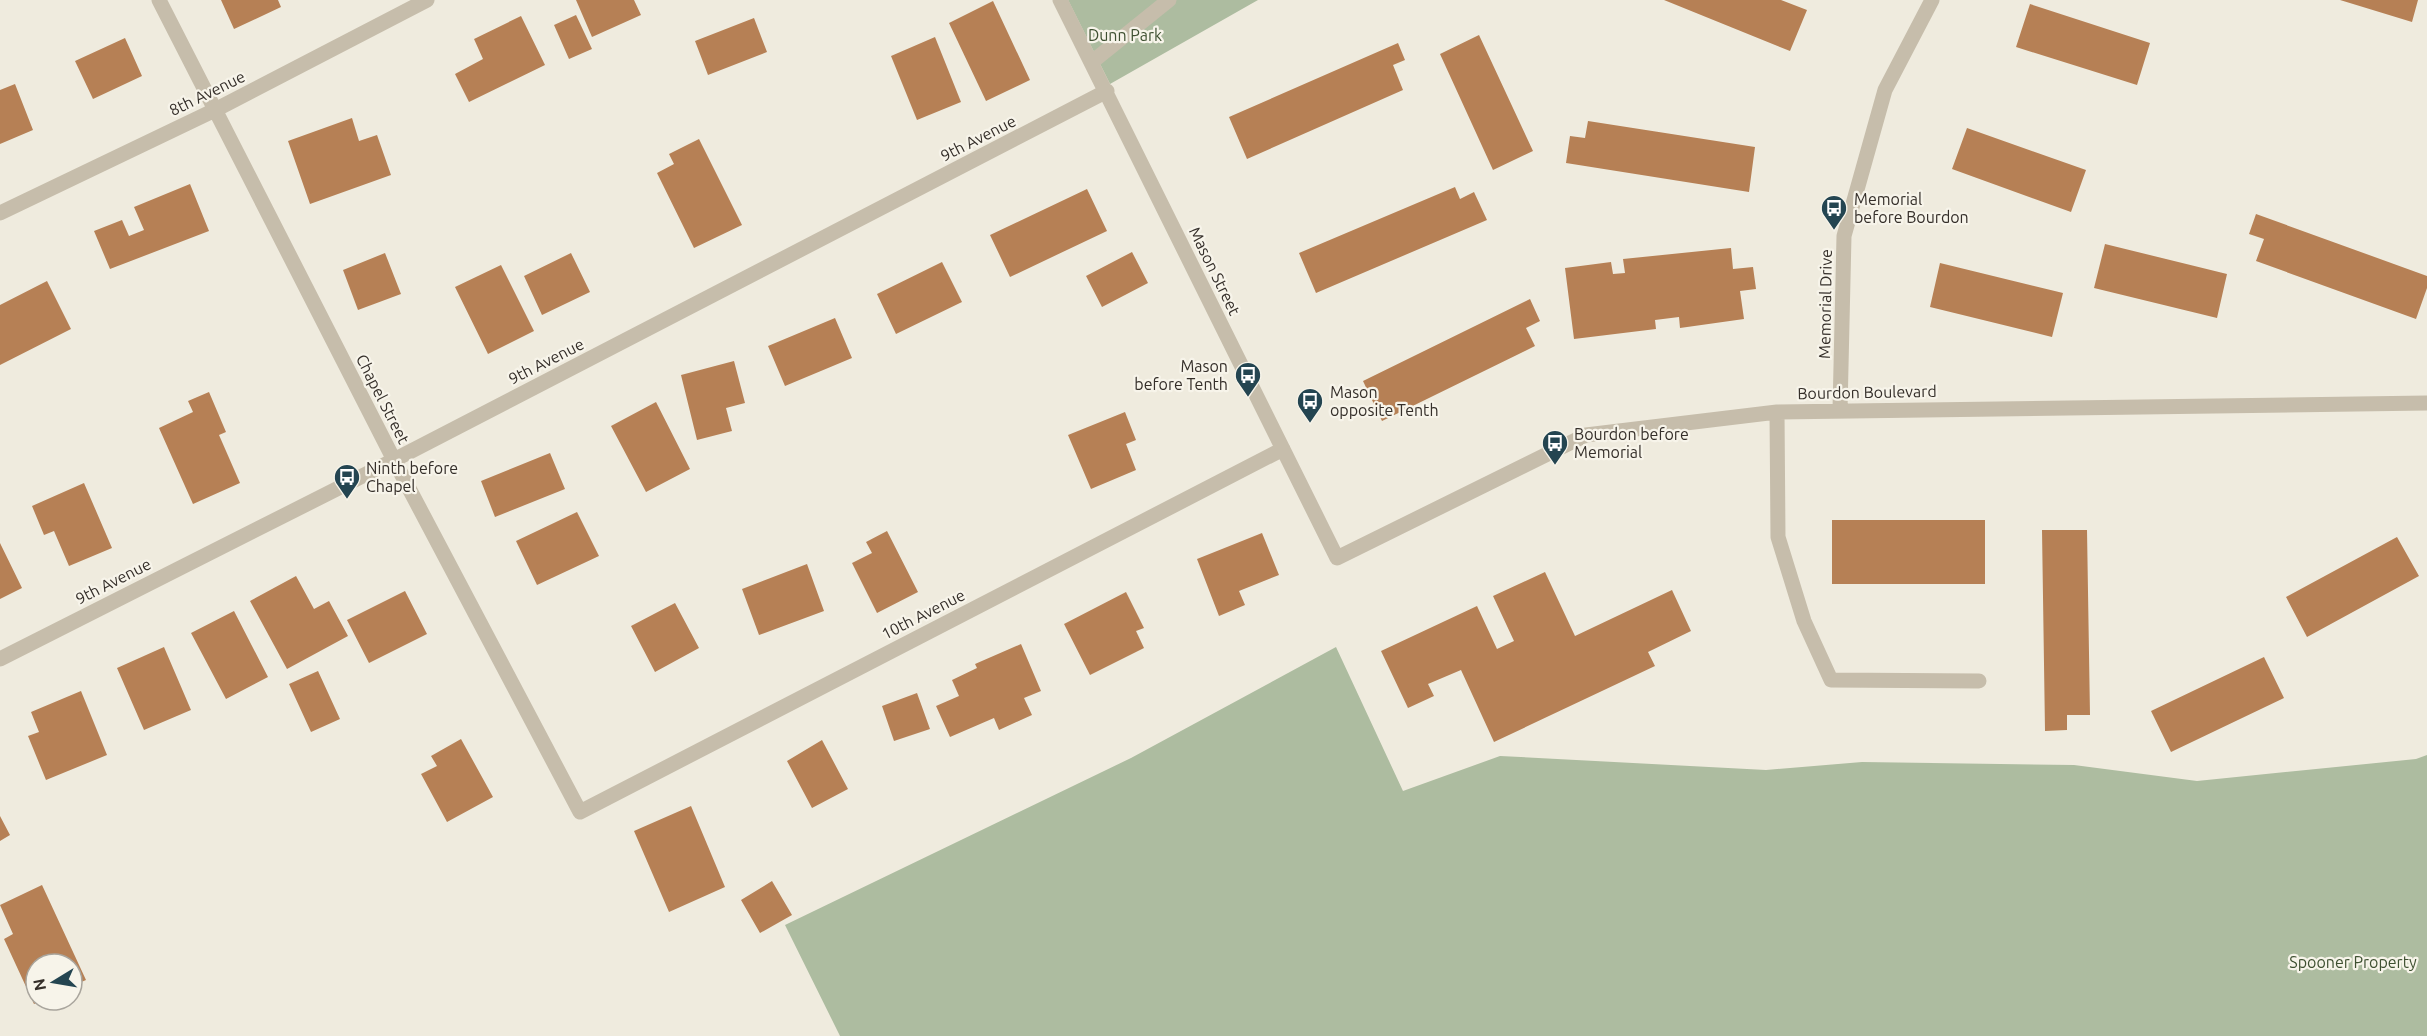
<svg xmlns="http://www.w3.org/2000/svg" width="2427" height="1036" viewBox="0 0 2427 1036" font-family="Ubuntu,sans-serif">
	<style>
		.green { fill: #adbca0 }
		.building { fill: #b68055 }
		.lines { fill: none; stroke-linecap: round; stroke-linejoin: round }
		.minor { stroke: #c6bdab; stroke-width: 15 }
		.labels { text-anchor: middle; stroke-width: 4.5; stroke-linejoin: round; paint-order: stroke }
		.park-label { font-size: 16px; fill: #3e5031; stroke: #f7f4ea }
		.street-label { font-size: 16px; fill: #352f2a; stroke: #f7f4ea }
		.poi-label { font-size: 16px; fill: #352f2a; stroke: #f7f4ea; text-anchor: start }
	</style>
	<rect width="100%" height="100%" fill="#efebde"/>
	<path class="green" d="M1068 0H1258L1110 84Z
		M1336 647 1403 791 1500 756 1766 770 1862 762 2074 765 2197 781 2416 759 2427 755V1036H840L785 925 1131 758Z"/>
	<path class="building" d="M221 0H278L281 7 234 29Z
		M576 0H634L641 15 592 37Z
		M1664 0H1781L1807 10 1790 51Z
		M2340 0H2418L2412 22Z
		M993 1 1030 80 986 101 949 23Z
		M2030 4 2150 43 2137 85 2016 47Z
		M576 15 592 49 569 59 554 25Z
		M521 16 545 65 469 102 455 74 483 59 474 39Z
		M754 18 767 52 708 75 695 41Z
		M1479 35 1533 151 1493 170 1440 54Z
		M935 37 961 102 917 120 891 56Z
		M125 38 142 76 93 99 75 61Z
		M1398 43 1405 60 1393 65 1403 90 1247 159 1229 117Z
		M15 84 33 130 0 144V90Z
		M352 118 359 141 377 135 391 175 310 204 288 141Z
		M1588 121 1755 147 1749 192 1566 163 1570 136 1585 138Z
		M1967 128 2086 170 2071 212 1952 169Z
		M699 139 742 225 694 248 657 173 674 164 669 154Z
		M190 184 209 231 110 269 94 231 122 220 129 236 144 230 134 207Z
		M1455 187 1460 199 1474 192 1487 220 1316 293 1299 253Z
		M1087 189 1107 231 1010 277 990 235Z
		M2256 214 2427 276V288L2416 319 2256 261 2264 239 2249 234Z
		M2105 244 2227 274 2217 318 2094 288Z
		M1731 248 1733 269 1753 267 1756 289 1740 291 1744 319 1680 328 1679 317 1655 320 1656 329 1574 339 1565 268 1611 262 1613 274 1625 273 1623 259Z
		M1132 252 1148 283 1102 307 1086 276Z
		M385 253 401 294 358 310 343 270Z
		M571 253 590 292 542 315 524 276Z
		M942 262 962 302 896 334 877 294Z
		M1940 263 2063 293 2052 337 1930 307Z
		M501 265 534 331 488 354 455 287Z
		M47 281 71 329 0 365V305Z
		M1530 299 1540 321 1526 328 1535 346 1382 421 1363 381Z
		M835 318 852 358 785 386 768 346Z
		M734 361 745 403 726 408 732 431 697 440 681 375Z
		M209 392 226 432 219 435 240 483 193 504 159 428 193 412 188 401Z
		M656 402 690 469 646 492 611 426Z
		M1125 412 1136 440 1126 444 1136 470 1091 489 1068 435Z
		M550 453 565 489 495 517 481 481Z
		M84 483 112 548 69 566 54 531 44 535 32 506Z
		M577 512 599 556 537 585 516 541Z
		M1832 520H1985V584H1832Z
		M2042 530H2087L2090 715H2067V730L2045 731Z
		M887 531 918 592 877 613 852 563 872 553 866 542Z
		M1262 533 1279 575 1239 591 1245 605 1219 616 1197 559Z
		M2397 537 2419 576 2307 637 2286 597Z
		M0 543 22 588 0 599Z
		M807 564 824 611 759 635 742 589Z
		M1545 572 1575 636 1672 590 1691 631 1648 652 1655 666 1494 742 1461 670 1428 684 1434 696 1408 708 1381 651 1477 606 1497 649 1514 641 1493 596Z
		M296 576 314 609 329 601 348 636 287 669 250 601Z
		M405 591 427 634 369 663 347 620Z
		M1126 592 1144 628 1136 631 1144 648 1090 675 1064 624Z
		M675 603 699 648 655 672 631 626Z
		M234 611 268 677 226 699 191 633Z
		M1021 644 1041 691 1024 698 1032 715 999 730 994 718 950 737 936 706 959 696 952 680 977 668 975 664Z
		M164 647 191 710 144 730 117 668Z
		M2264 657 2284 698 2171 752 2151 711Z
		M318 671 340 719 311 732 289 684Z
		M81 691 107 755 46 780 28 736 39 732 31 712Z
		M917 693 930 729 894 741 882 706Z
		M461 739 493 797 447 822 421 774 437 766 431 756Z
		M822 740 848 789 812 808 787 761Z
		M691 806 725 887 669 912 634 831Z
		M0 816 10 835 0 841Z
		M772 881 792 915 760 933 741 900Z
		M42 885 86 980 72 986V964H36V1000H43L34 1004 4 939 13 934 0 905Z"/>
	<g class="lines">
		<path class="minor" d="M159 0 394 460 580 812 1283 449
			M1060 0 1337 558 1586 435 1777 412 2427 403
			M1092 62 1169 0
			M0 213 215 110 427 0
			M1840 410 1844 236 1885 90 1932 0
			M1777 412 1778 537 1804 621 1831 680 1979 681
			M0 659 394 460 1107 91"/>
	</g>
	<defs>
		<g id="bus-pin" transform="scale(1.35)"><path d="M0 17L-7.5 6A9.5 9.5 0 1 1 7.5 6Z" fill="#244551" stroke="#f7f4ea"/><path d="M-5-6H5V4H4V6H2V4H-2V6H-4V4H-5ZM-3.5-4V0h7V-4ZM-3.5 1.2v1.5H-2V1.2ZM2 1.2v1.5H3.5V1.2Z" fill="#fff"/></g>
	</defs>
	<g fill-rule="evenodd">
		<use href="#bus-pin" x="1834" y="208"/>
		<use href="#bus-pin" x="1248" y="375"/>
		<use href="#bus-pin" x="1310" y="401"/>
		<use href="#bus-pin" x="1555" y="443"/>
		<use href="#bus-pin" x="347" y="477"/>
	</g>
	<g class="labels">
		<g class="park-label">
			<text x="1125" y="41">Dunn Park</text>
			<text x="2353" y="968">Spooner Property</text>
		</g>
		<g class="street-label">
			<text transform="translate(207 93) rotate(-26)" y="6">8th Avenue</text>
			<text transform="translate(978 138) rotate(-27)" y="6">9th Avenue</text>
			<text transform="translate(1215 271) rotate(64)" y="6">Mason Street</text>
			<text transform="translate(1825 304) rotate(-89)" y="6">Memorial Drive</text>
			<text transform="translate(546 361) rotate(-27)" y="6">9th Avenue</text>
			<text transform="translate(1867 392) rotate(-1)" y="6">Bourdon Boulevard</text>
			<text transform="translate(383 399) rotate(63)" y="6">Chapel Street</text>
			<text transform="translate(113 581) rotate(-27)" y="6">9th Avenue</text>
			<text transform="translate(923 614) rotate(-27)" y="6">10th Avenue</text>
		</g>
		<g class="poi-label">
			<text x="1854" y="205">Memorial<tspan x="1854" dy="18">before Bourdon</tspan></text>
			<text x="1228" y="372" text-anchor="end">Mason<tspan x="1228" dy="18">before Tenth</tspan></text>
			<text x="1330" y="398">Mason<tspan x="1330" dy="18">opposite Tenth</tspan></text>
			<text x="1574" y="440">Bourdon before<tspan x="1574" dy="18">Memorial</tspan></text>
			<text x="366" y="474">Ninth before<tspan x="366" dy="18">Chapel</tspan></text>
		</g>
	</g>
	<g transform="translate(54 982) rotate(259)"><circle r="28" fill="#f7f4ea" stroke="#a9a59d" stroke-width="1.5"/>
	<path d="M0-4.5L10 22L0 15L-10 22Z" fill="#244551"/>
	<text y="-9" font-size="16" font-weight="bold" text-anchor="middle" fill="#352f2a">N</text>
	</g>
</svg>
